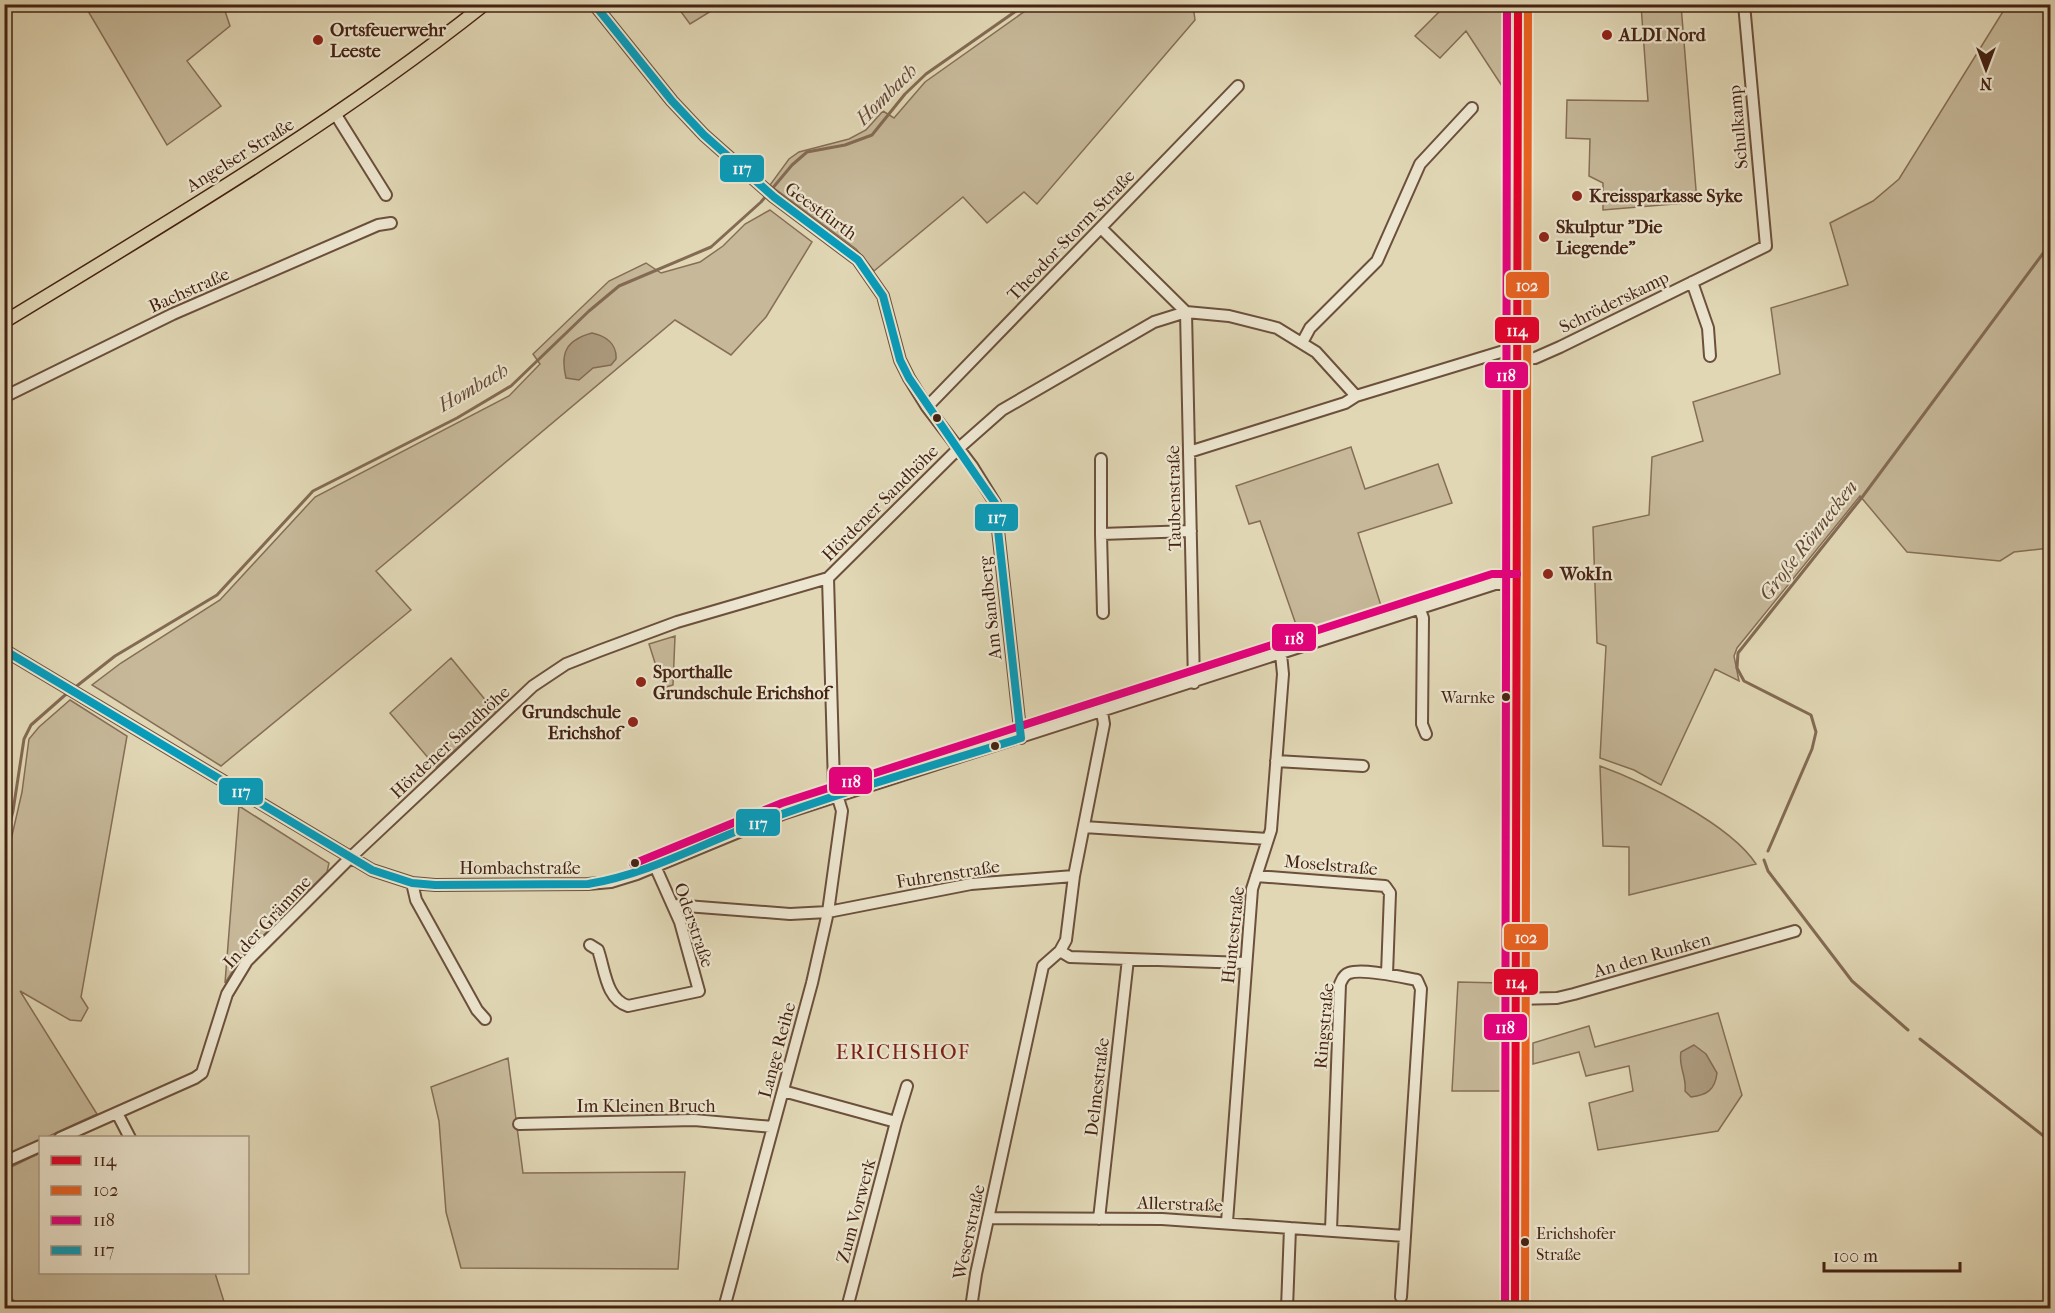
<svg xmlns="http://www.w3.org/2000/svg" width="2055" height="1313" viewBox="0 0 2055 1313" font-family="'IM FELL French Canon',serif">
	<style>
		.green { fill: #c6b899; stroke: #866e56; stroke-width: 1.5 }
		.water { fill: #ac9a7e; stroke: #836a53; stroke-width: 1.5 }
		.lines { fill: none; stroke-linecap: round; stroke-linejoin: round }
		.stream { stroke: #836a53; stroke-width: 3 }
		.minor-casing { stroke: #6c503c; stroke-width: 14 }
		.major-casing { stroke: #452313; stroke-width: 15 }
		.minor { stroke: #ece5cf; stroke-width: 10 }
		.major { stroke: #e1d7b5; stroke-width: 12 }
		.bus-1-casing { stroke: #ece5cf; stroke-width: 12 }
		.bus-2-casing { stroke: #ece5cf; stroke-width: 12 }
		.bus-3-casing { stroke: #ece5cf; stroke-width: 12 }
		.bus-4-casing { stroke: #ece5cf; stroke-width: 12 }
		.bus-1 { stroke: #e4002b; stroke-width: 8 }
		.bus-2 { stroke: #e96221; stroke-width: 8 }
		.bus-3 { stroke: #e5007d; stroke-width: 8 }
		.bus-4 { stroke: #079cbb; stroke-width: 8 }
		.poi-dot { fill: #8f2418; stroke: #ece5cf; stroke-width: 2 }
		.bus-dot { fill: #452313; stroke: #ece5cf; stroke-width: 2 }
		.labels { text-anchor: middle; stroke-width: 4.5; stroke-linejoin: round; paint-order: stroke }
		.bus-label { font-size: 16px; fill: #452313; stroke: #ece5cf; text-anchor: end }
		.poi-label { font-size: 18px; font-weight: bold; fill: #452313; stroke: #ece5cf; text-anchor: start }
		.street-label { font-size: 18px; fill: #452313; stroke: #ece5cf }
		.water-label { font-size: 20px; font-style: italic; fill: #644733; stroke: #ece5cf }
		.quarter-label { font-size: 21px; letter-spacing: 1.5px; fill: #7a1f14; stroke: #ece5cf }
		.line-badge { stroke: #ece5cf; stroke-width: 2 }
		.badge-label { font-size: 16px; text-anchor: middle; font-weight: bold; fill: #fff }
	</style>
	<rect width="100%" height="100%" fill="#e1d7b5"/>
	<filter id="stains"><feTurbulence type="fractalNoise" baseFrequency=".00333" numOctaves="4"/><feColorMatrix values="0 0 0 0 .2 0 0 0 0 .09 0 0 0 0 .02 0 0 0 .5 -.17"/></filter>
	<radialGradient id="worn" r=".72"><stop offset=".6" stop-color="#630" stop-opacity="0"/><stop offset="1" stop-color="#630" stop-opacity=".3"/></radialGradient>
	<path class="green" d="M1035 4 1193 5 1195 20 1037 204 1024 192 987 223 963 197 874 271 856 249 770 185 789 159 799 152 849 139 866 130 883 111 894 118 925 82Z
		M1447 4 1511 5V86H1502L1466 31 1440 58 1415 36Z
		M99 5H223L230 26 187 61 221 106 167 145 88 11Z
		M676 5H721L690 24Z
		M1641 5H1681L1697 202 1603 210V183L1589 176 1590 139 1566 138 1567 100 1648 101Z
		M2007 5H2050V548L2014 552 2000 561 1907 552 1860 496 1737 648 1734 656 1739 681 1715 669 1661 785 1634 770 1600 758 1606 646 1597 643 1593 527 1649 515 1652 457 1703 441 1693 402 1780 374 1771 308 1848 285 1830 223 1873 201 1899 179Z
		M770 210 812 242 766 317 731 355 675 320 376 571 411 610 221 766 92 685 121 663 220 600 315 497 509 396 540 364 533 354 609 281 646 263 661 273 700 262 723 246 745 224Z
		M1351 447 1365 489 1438 464 1452 503 1358 533 1383 612 1301 639 1260 521 1249 524 1236 486Z
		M675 636 673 685 663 688 649 644Z
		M451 658 496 713 436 767 390 713Z
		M70 700 127 736 81 997 88 1008 81 1021 70 1020 20 991 97 1114 47 1137 40 1138V1140L5 1157V866L22 792 29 739 39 727Z
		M1600 766C1644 782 1730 824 1756 864L1629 895V847L1603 846Z
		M239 806 329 863 327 872 241 958 225 983Z
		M1458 982 1502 983 1501 1091H1452Z
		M1718 1013 1742 1095 1718 1131 1598 1150 1589 1103 1633 1091 1629 1066 1586 1076 1579 1052 1533 1064V1043L1589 1026 1595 1047Z
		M508 1058 523 1173 685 1172 678 1269 461 1268 446 1212 439 1121 431 1087Z
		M40 1153V1272L215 1273 226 1308H22L5 1292V1170Z"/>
	<path class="water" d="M592 333C606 336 617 344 616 359L611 365 593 368 579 380 566 378C560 353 566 340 592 333Z
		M1694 1045 1706 1054 1717 1073C1715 1090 1707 1095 1691 1097L1685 1091C1687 1077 1678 1066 1681 1052Z"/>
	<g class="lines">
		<path class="stream" d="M4 848 13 811 24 739 31 725 64 696 115 656 217 595 313 491 457 418 511 386 589 311 619 286 711 247 761 202 792 165 807 152 845 145 872 135 905 94 926 74 1026 4
			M1768 851 1812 749 1816 732 1811 715 1744 681 1737 668 1738 653 1863 496 2050 244
			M1764 860 1768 871 1852 981 1908 1030
			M1920 1039 2050 1141"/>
		<g class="minor-casing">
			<path id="minor" d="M594 4 672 101 704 135 774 197 858 260 883 296 900 360 909 378 927 407 972 466 995 503 1021 738
				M336 115 386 195
				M1101 228 1186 312 1194 683
				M1692 282 1708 328 1710 356
				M1303 341 1310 328 1377 261 1420 164 1472 108
				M1517 359 1535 358 1560 347 1766 246 1744 4
				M4 397 173 314 378 225 391 223
				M927 407 1238 86
				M1189 452 1345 403 1356 396
				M1101 459V534L1191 531
				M1101 534 1103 613
				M1420 610 1423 618 1422 724 1426 734
				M4 650 372 870 412 883 435 885 588 884 611 882 637 874 785 813 1495 584H1517
				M1276 761 1363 766
				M1084 827 1268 839
				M1256 876 1385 886 1390 893 1387 974
				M412 883 416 900 477 1010 485 1019
				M673 905 790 914 828 912 971 884 1074 876
				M590 945 598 950C605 970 606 999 628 1006L699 991 680 922 655 866
				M1060 951 1070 957 1246 963
				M1516 999 1557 998 1574 994 1795 931
				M783 1091 896 1122 907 1086
				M117 1113 130 1138
				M519 1124 694 1120 773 1127
				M60 1138 195 1078 202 1073 227 994 247 961 350 858 533 686 566 664 599 651 677 622 828 578 959 448 1002 410 1154 322 1186 312 1229 316 1277 328 1316 352 1356 396 1517 347
				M4 1162 40 1146
				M988 1218 1162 1219 1290 1228 1287 1308
				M1099 1219 1128 959
				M1227 1222 1252 889 1271 830 1283 674 1281 654
				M1290 1228 1405 1236 1401 1297
				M1331 1230 1340 984C1342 980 1343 975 1349 973 1363 968 1401 977 1417 980L1421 989 1405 1236
				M724 1308 812 983 828 912 842 811 834 785 828 578
				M847 1308 896 1122
				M971 1308 976 1274 1043 966 1060 951 1066 940 1074 876 1104 724 1102 712"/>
		</g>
		<g class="major-casing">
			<path id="major" d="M4 322C168 222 334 124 485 4
				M1515 1308 1518 4"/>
		</g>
		<use href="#minor" class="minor"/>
		<use href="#major" class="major"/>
		<g class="bus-1-casing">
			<path id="bus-1" d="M1515 1308 1518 4"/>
		</g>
		<g class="bus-2-casing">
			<path id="bus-2" d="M1525 1308 1528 4"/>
		</g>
		<g class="bus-3-casing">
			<path id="bus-3" d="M633 864 782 803 1492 574H1517
				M1505 1308 1507 4"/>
		</g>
		<g class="bus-4-casing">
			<path id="bus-4" d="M594 4 672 101 704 135 774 197 858 260 883 296 900 360 909 378 995 503 1021 738
				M4 650 372 870 412 883 435 885 588 884C648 874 699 845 755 824 843 791 932 766 1021 738"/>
		</g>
		<use href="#bus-1" class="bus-1"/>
		<use href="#bus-2" class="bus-2"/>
		<use href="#bus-3" class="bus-3"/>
		<use href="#bus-4" class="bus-4"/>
	</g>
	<g class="poi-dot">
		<circle cx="1607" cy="35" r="6"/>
		<circle cx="318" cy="40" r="6"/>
		<circle cx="1577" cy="196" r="6"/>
		<circle cx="1544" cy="237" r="6"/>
		<circle cx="1548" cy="574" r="6"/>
		<circle cx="641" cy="682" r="6"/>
		<circle cx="633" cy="722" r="6"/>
	</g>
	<g class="bus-dot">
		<circle cx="937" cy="418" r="5"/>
		<circle cx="1506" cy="697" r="5"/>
		<circle cx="995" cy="746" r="5"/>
		<circle cx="635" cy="863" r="5"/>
		<circle cx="1525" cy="1242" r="5"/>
	</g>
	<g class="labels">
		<g class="bus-label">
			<text x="1495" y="703">Warnke</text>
			<text x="1536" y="1239" text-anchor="start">Erichshofer<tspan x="1536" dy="21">Straße</tspan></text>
		</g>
		<g class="poi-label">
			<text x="330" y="36">Ortsfeuerwehr<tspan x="330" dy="21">Leeste</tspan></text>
			<text x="1619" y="41">ALDI Nord</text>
			<text x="1589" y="202">Kreissparkasse Syke</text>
			<text x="1556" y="233">Skulptur "Die<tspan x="1556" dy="21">Liegende"</tspan></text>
			<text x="1560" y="580">WokIn</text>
			<text x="653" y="678">Sporthalle<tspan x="653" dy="21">Grundschule Erichshof</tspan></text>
			<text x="621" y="718" text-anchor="end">Grundschule<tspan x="621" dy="21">Erichshof</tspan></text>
		</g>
		<g class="street-label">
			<text transform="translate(1738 127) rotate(-95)" y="6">Schulkamp</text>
			<text transform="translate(240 155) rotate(-32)" y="6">Angelser Straße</text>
			<text transform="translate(821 211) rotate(36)" y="6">Geestfurth</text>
			<text transform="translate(1071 235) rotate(-46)" y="6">Theodor-Storm-Straße</text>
			<text transform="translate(189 290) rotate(-24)" y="6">Bachstraße</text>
			<text transform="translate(1614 302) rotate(-26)" y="6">Schröderskamp</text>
			<text transform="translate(1174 498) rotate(-91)" y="6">Taubenstraße</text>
			<text transform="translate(880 503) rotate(-45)" y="6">Hördener Sandhöhe</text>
			<text transform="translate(990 608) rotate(-96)" y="6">Am Sandberg</text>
			<text transform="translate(450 742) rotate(-43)" y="6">Hördener Sandhöhe</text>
			<text transform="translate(1331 865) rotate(5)" y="6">Moselstraße</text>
			<text x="520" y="874">Hombachstraße</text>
			<text transform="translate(948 874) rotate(-9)" y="6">Fuhrenstraße</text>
			<text transform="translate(267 922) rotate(-47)" y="6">In der Grämme</text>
			<text transform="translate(694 925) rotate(71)" y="6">Oderstraße</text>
			<text transform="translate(1233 935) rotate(-84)" y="6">Huntestraße</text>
			<text transform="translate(1652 955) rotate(-16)" y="6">An den Runken</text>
			<text transform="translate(1324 1026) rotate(-85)" y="6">Ringstraße</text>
			<text transform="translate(777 1050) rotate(-75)" y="6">Lange Reihe</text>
			<text transform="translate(1097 1087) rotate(-83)" y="6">Delmestraße</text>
			<text x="646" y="1112">Im Kleinen Bruch</text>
			<text transform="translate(1180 1204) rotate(2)" y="6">Allerstraße</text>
			<text transform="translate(856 1211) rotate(-75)" y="6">Zum Vorwerk</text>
			<text transform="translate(969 1232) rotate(-78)" y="6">Weserstraße</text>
		</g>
		<g class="water-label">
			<text transform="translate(886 94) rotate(-45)" y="7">Hombach</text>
			<text transform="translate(473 387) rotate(-30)" y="7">Hombach</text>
			<text transform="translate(1808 540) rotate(-52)" y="7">Große Rönnecken</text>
		</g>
		<g class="quarter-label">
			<text x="903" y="1059">ERICHSHOF</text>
		</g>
	</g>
	<g class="line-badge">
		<rect x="719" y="154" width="46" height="29" rx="6" fill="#079cbb"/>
		<rect x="1505" y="271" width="45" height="28" rx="6" fill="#e96221"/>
		<rect x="1494" y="316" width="46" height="28" rx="6" fill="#e4002b"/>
		<rect x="1484" y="361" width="45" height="28" rx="6" fill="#e5007d"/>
		<rect x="974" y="503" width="45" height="29" rx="6" fill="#079cbb"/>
		<rect x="1271" y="623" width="46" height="29" rx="6" fill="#e5007d"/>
		<rect x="828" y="766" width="45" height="29" rx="6" fill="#e5007d"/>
		<rect x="218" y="777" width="46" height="29" rx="6" fill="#079cbb"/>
		<rect x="735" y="808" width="46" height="29" rx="6" fill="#079cbb"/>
		<rect x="1503" y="923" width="46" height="28" rx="6" fill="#e96221"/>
		<rect x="1493" y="968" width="46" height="28" rx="6" fill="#e4002b"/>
		<rect x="1483" y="1013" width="45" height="28" rx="6" fill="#e5007d"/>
	</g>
	<g class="badge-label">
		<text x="742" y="174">117</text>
		<text x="1527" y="291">102</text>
		<text x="1517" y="336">114</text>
		<text x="1506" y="381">118</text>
		<text x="997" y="523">117</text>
		<text x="1294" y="644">118</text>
		<text x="851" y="787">118</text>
		<text x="241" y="797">117</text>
		<text x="758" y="829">117</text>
		<text x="1526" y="943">102</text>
		<text x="1516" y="988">114</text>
		<text x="1505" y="1033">118</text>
	</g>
	<rect width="2055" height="1313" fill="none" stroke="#e1d7b5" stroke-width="24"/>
	<rect x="6" y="6" width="2043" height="1301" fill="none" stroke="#452313" stroke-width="3"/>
	<rect x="12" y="12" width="2031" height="1289" fill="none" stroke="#452313" stroke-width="1.5"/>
	<rect x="39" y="1136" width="210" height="138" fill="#ece5cf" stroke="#a99784" stroke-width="1.5"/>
	<rect x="51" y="1156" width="30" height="9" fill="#e4002b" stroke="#a99784" stroke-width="1.5"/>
	<text x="93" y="1166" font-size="18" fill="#452313">114</text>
	<rect x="51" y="1186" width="30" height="9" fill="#e96221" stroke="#a99784" stroke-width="1.5"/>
	<text x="93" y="1196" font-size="18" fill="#452313">102</text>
	<rect x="51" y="1216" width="30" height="9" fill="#e5007d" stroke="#a99784" stroke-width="1.5"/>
	<text x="93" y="1226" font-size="18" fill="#452313">118</text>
	<rect x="51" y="1246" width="30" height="9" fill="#079cbb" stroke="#a99784" stroke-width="1.5"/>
	<text x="93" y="1256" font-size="18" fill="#452313">117</text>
	<g transform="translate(1986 69) rotate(180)" stroke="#ece5cf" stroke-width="4.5" paint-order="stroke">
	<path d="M0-4.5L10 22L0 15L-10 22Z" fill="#452313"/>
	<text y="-9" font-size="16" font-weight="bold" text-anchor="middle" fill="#452313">N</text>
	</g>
	<path d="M1824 1262v9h136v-9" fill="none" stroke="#452313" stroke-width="3"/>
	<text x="1833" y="1262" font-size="18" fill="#452313" stroke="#ece5cf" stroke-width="4.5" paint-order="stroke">100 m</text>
	<rect width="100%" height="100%" filter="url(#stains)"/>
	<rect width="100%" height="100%" fill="url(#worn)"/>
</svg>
